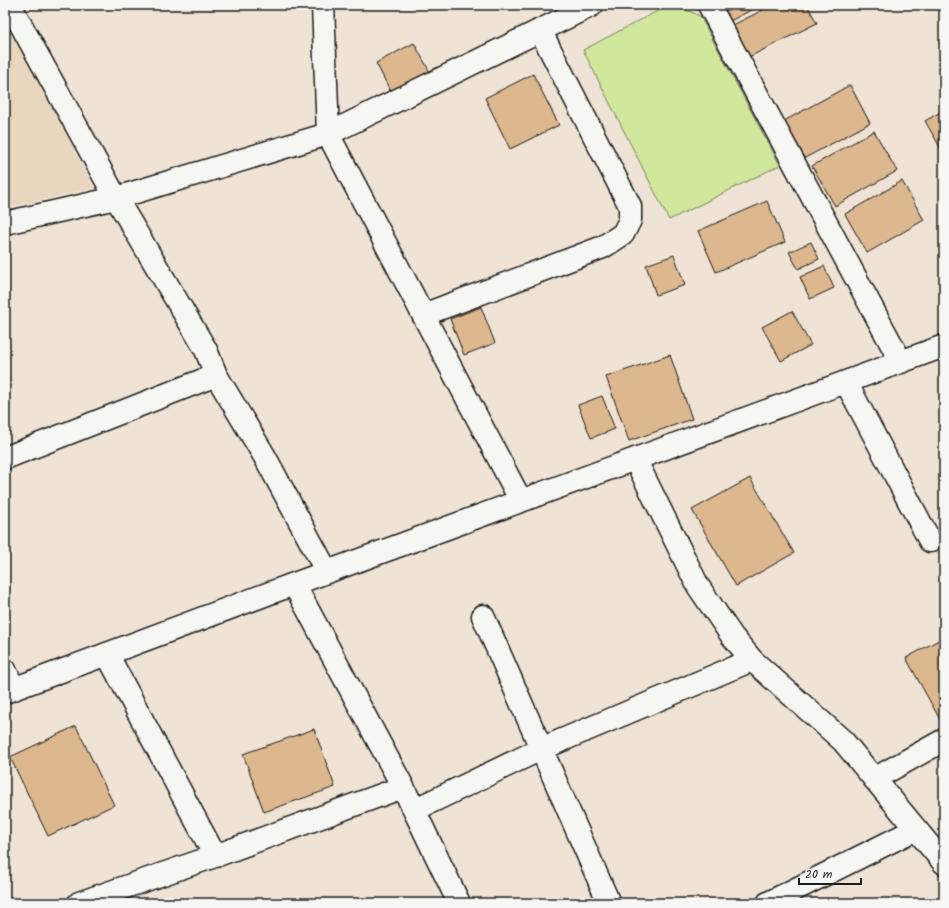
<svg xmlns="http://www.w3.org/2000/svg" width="949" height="908" viewBox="0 0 949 908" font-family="Kalam,sans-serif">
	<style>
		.built { fill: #e9d6bf }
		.green { fill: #d1e79c; stroke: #76825c }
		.building { fill: #ddb78e; stroke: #1c1c1c }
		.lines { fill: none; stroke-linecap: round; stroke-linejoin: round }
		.street-casing { stroke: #1c1c1c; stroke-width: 25 }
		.street { stroke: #f6f6f2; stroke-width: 22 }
	</style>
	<rect width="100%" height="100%" fill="#eee3d4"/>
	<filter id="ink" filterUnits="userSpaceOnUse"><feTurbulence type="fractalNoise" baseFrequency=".025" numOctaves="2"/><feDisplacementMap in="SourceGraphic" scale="8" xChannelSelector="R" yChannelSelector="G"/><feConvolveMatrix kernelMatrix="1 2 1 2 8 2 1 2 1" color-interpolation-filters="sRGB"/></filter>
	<g filter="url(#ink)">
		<path class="built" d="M5 18 94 188 5 208Z"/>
		<path class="green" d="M669 5H676L700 16 780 165 669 220 583 50Z"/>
		<path class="building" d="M722 5H761L730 21Z
			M773 5H807L817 23 749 57 733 25Z
			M414 43 431 74 392 94 376 63Z
			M533 74 559 125 510 149 485 98Z
			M850 85 870 123 805 158 784 121Z
			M944 110V154L925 121Z
			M874 131 897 171 835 206 812 166Z
			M902 181 924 220 867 253 845 214Z
			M767 201 785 242 716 272 698 231Z
			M811 242 819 259 798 269 789 252Z
			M674 255 685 285 656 295 646 265Z
			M824 266 834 288 810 299 800 277Z
			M481 307 495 343 464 355 450 319Z
			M792 311 811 345 781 361 762 327Z
			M670 355 692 419 629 441 606 377Z
			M602 396 615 429 591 438 578 405Z
			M750 478 794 553 736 586 692 510Z
			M944 637V722L942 723 906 658Z
			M76 726 114 805 48 836 10 757Z
			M314 729 335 787 264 812 243 754Z"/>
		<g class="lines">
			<g class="street-casing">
				<path id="street" d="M10 5 116 198 206 350 216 375 265 457 327 572
					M323 5 328 134 521 501
					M709 5 901 362
					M5 223 116 198 328 134 592 5
					M423 315 603 247 623 234 630 220V206L540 30
					M846 382 930 541
					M5 458 216 375
					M635 459 698 586 732 636 752 660 843 741 944 863
					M294 584 403 787 459 903
					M483 616 609 903
					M107 654 215 856
					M5 670 14 689
					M5 692 294 584 944 346
					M874 779 944 740
					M414 810 541 749 752 660
					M79 903 215 856 403 787
					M768 903 916 829"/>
			</g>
			<use href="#street" class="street"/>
		</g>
	</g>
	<rect width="949" height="908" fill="none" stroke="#f6f6f2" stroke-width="20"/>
	<rect x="10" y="10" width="929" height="888" fill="none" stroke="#1c1c1c" stroke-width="1.5" filter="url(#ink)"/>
	<path d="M799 878v6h62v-6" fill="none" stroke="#1c1c1c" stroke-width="2"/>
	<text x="805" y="878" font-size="12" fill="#1c1c1c" stroke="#f6f6f2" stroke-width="3" paint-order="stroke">20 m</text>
</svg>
